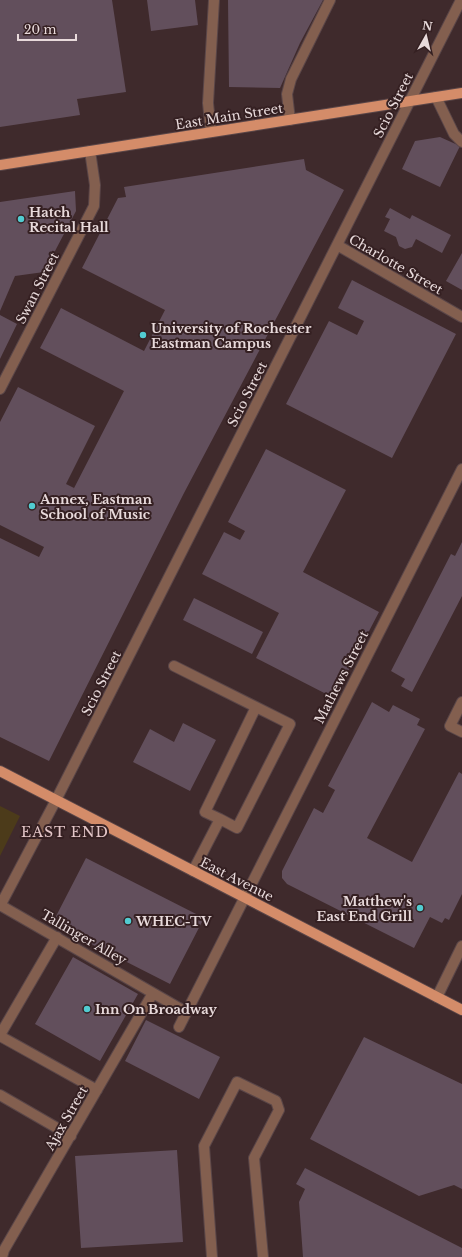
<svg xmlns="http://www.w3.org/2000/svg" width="462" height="1257" viewBox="0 0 462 1257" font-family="'Libre Baskerville',serif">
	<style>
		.green { fill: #4c3b1a }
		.building { fill: #624f5c }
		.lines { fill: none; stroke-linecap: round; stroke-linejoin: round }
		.minor-casing { stroke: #5a4648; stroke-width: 12 }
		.major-casing { stroke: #5a4648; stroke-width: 12 }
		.minor { stroke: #835f4f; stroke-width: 10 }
		.major { stroke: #d48c69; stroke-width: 10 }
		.poi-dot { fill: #51ccd1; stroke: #352022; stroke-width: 1.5 }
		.labels { text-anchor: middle; stroke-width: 4; stroke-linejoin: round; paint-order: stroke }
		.street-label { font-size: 13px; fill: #e8dadb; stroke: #352022 }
		.poi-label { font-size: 13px; font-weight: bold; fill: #e8dadb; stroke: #352022; text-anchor: start }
		.neighbourhood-label { font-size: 14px; letter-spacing: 1px; fill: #e3c6c8; stroke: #352022 }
	</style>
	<rect width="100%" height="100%" fill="#3f2a2c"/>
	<path class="green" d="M0 806 20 816 0 856Z"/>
	<path class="building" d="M0 0H112L126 92 77 99 80 115 0 127Z
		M147 0H195L198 25 151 31Z
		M228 0H323L300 43 280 88 229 87Z
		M440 137 460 146 440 187 402 169 415 141Z
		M304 159 306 170 344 190 184 493 49 761 0 737V538L39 557 44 547 0 525V422L18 387 95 426 66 484 74 488 72 492 124 391 40 348 61 308 144 351 165 310 82 268 118 198 126 197 124 187Z
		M75 191 76 211 44 272 15 276 0 311V202Z
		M390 208 410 219 412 215 451 235 442 253 416 239 412 247 405 249 399 246 396 237 384 231 390 219 385 217Z
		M462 253V290L446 281Z
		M352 280 456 334 392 458 286 404 329 321 357 335 364 321 338 308Z
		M0 315 17 324 0 359Z
		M266 449 346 490 303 572 379 612 334 698 256 658 279 613 202 574 224 532 240 540 245 531 228 522Z
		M462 542V596L412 692 401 686 405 679 391 671 451 554 455 556Z
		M194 598 263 632 252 654 183 620Z
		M372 702 389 712 393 705 420 719 417 725 425 729 367 838 412 862 459 772 462 774V894L449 920 445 918 442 923 430 917 414 948 287 884 282 878V871L314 808 323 813 335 790 328 786Z
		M183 723 216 740 190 791 133 762 150 729 174 742Z
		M86 858 204 918 170 984 52 924Z
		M73 957 138 994 100 1061 35 1024Z
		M146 1020 220 1057 199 1099 125 1061Z
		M364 1037 462 1084V1189L454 1185 419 1196 310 1139Z
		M177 1150 183 1242 81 1248 75 1156Z
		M305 1168 462 1248V1257H303L299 1202 305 1189 296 1184Z"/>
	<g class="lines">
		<g class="minor-casing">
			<path id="minor" d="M436 97 454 134 462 142
				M290 120 287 94 291 79 330 0
				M211 132 208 103 214 0
				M337 245 462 317
				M0 389 94 206 95 185 90 151
				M174 666 290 724 237 828 220 819 193 871
				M462 702 450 726 462 732
				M220 819 205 812 256 707
				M0 905 186 1012
				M0 906 56 800 461 0
				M437 997 462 946
				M179 1027 462 469
				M0 1035 57 937
				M0 1036 97 1090
				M0 1095 71 1136
				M2 1257 4 1250 153 993
				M212 1257 204 1146 237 1082 276 1101 279 1110 254 1158 263 1257"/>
		</g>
		<g class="major-casing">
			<path id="major" d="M0 165 462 93
				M0 771 462 1010"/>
		</g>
		<use href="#minor" class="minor"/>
		<use href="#major" class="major"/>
	</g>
	<g class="poi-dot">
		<circle cx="21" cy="219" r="4"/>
		<circle cx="143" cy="335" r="4"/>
		<circle cx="32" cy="506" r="4"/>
		<circle cx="420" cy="908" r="4"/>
		<circle cx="128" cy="921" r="4"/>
		<circle cx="87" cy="1009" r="4"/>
	</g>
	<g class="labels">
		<g class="street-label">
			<text transform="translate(393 105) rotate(-63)" y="5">Scio Street</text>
			<text transform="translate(229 116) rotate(-9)" y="5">East Main Street</text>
			<text transform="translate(396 264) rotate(30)" y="5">Charlotte Street</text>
			<text transform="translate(37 288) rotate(-63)" y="5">Swan Street</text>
			<text transform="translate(247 394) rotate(-63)" y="5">Scio Street</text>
			<text transform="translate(341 677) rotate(-63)" y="5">Mathews Street</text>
			<text transform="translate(101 683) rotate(-63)" y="5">Scio Street</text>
			<text transform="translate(237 879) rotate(27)" y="5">East Avenue</text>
			<text transform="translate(84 937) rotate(30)" y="5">Tallinger Alley</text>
			<text transform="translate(66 1118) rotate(-60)" y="5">Ajax Street</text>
		</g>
		<g class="poi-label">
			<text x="29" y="217">Hatch<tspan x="29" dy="15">Recital Hall</tspan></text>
			<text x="151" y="333">University of Rochester<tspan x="151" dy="15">Eastman Campus</tspan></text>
			<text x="40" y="504">Annex, Eastman<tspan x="40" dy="15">School of Music</tspan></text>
			<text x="412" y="906" text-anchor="end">Matthew's<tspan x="412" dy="15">East End Grill</tspan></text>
			<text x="136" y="926">WHEC-TV</text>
			<text x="95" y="1014">Inn On Broadway</text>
		</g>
		<g class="neighbourhood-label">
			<text x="65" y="837">EAST END</text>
		</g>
	</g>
	<g transform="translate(426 36) rotate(8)" stroke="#352022" stroke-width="3" paint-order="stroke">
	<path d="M0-3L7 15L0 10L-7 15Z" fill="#e8dadb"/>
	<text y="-6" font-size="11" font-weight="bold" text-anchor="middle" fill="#e8dadb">N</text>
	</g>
	<path d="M18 34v6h58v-6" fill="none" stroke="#e8dadb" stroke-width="2"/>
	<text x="24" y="34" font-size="12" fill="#e8dadb" stroke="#352022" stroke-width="3" paint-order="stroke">20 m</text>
</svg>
